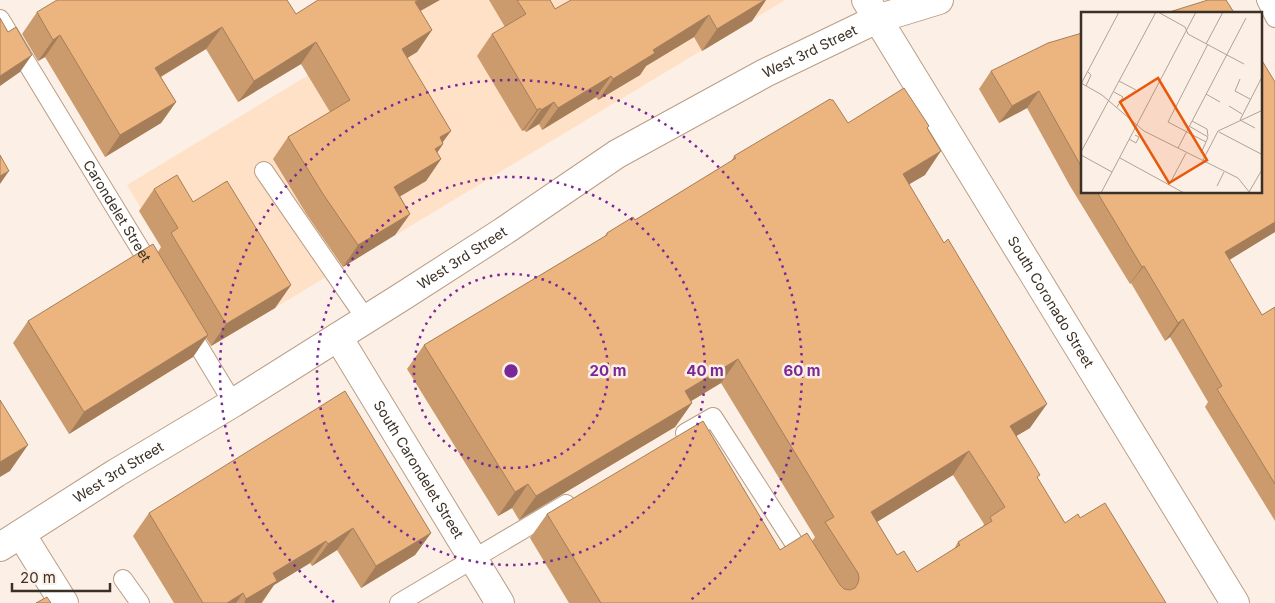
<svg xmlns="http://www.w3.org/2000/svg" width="1275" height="603" viewBox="0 0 1275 603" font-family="Inter,sans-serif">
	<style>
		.built { fill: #fee1c7 }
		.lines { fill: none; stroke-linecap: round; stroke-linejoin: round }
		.lane-casing { stroke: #ba9e85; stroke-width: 20 }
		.street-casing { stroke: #ba9e85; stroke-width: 30 }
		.secondary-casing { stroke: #ba9e85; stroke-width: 30 }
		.lane { stroke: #fff; stroke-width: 18 }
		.street { stroke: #fff; stroke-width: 28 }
		.secondary { stroke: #fff; stroke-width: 28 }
		.wall { fill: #cb9b6d; fill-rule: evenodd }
		.shaded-wall { fill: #a57e59 }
		.building { fill: #ecb47f; stroke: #a57e59; fill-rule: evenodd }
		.ring { fill: none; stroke: #7a2797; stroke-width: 2.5; stroke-dasharray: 2.5 5 }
		.labels { text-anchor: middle; stroke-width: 5; stroke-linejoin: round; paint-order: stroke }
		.street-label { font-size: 14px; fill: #3b3025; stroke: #fcf0e6 }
		.inset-road { fill: none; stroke: #afa399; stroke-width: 1 }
		.view { fill: #e8590c; fill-opacity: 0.15; stroke: #e8590c; stroke-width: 2.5 }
		.inset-edge { fill: none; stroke: #3b3025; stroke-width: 2.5 }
		.centre { fill: #7a2797; stroke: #fcf0e6; stroke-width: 2.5 }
		.ring-label { font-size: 15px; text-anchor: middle; font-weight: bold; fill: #7a2797; stroke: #fcf0e6; stroke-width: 5; stroke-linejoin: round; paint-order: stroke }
	</style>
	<rect width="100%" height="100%" fill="#fcf0e6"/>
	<path class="built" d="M432 0H785L220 341 127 185Z"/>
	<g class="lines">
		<g class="lane-casing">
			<g id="lane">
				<path d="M1266 0 1275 18"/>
				<path id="s1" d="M0 19 153 270"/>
				<path d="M264 171 366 319"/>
				<path d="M187 327 233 403"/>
				<path d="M685 433 713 417 805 560"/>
				<path d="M123 579 140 603"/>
				<path d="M399 603 566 504"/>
			</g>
		</g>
		<g class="street-casing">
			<g id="street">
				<path id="s2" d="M866 0 1235 603"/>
				<path id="s3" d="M338 337 500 603"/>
				<path d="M21 534 64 603"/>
			</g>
		</g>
		<g class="secondary-casing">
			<g id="secondary">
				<path id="s4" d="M0 547 116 473 233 403 403 296 504 231 617 154 765 73 877 19 939 0"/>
			</g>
		</g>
		<use href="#lane" class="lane"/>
		<use href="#street" class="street"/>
		<use href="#secondary" class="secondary"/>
	</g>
	<path class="wall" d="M489 0H550L555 9 571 0H766L752 21 702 51 694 37 646 66 640 75 598 100 596 97 542 130 539 124 526 132 524 130 522 131 477 56 492 34 505 27Z
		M420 11 432 30 417 52 407 58 443 144 437 153 441 159 426 181 400 196 410 214 395 235 343 267 307 215 273 159 288 137 330 112 301 64 238 102 206 49 161 77 176 102 161 123 105 157 45 57 38 61 22 34 37 12 296 14Z
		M1082 33V192H1261L1275 232 1229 260 1262 315 1275 307V521L1205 407 1208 402 1170 337 1165 341 1131 283 1130 284 1070 186 1027 108 999 123 979 89 991 71Z
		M848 123 927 129 925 175 909 184 1030 428 1016 436 1038 479 1065 523 1080 518 1166 603H569L530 538 547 514 780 550 812 541 815 537 721 383 691 401 692 403 675 427 519 520 512 508 498 516 407 369 424 345 604 237 607 233 635 220 731 162 734 156ZM953 475 984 524 983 526 958 542 954 549 917 572 897 555 877 522Z
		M154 189 193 202 291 285 275 308 211 346 206 338 193 357 69 434 13 343 28 321 158 252 161 247 139 211Z
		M149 513 431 533 415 555 361 588 337 550 312 566 310 563 274 585 262 603H174L133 536Z"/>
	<path class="shaded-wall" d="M418 0H440L399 23 415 2Z
		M765 0H766L752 21 702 51 717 29Z
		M709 15 694 37 646 66 640 75 598 100 613 79 653 50Z
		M222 27 206 49 140 89 155 68Z
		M432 30 417 52 386 71 402 49Z
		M60 35 45 57 38 61 53 40Z
		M316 42 301 64 238 102 254 81Z
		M32 55 20 72 0 86V76Z
		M611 76 596 97 542 130 558 108Z
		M1039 91 1027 108 999 123 1012 106Z
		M176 102 161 123 105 157 120 135Z
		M554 102 539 124 526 132 541 110Z
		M540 108 524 130 522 131 537 110Z
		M451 131 440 146 443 144 428 166 440 137Z
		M941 151 925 175 886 198 903 174Z
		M441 159 426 181 379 209 394 187Z
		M9 171 0 184V176Z
		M410 214 395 235 343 267 358 245Z
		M1275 222V232L1213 270 1225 252Z
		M1144 266 1131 283 1130 284 1142 267Z
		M291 285 275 308 211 346 226 324Z
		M1183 319 1170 337 1165 341 1178 323Z
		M208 335 193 357 69 434 84 412Z
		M738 359 721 383 668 415 685 391Z
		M692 403 675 427 519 520 536 496Z
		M1047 404 1030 428 993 450 1010 426Z
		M28 445 10 471 0 477V462Z
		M969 451 953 475 854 536 871 512Z
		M528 484 512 508 498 516 515 492Z
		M353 528 337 550 312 566 328 544Z
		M431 533 415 555 361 588 376 566Z
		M326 541 310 563 274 585 261 603H244L246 599 273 573Z
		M243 593 236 603H227Z"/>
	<path class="building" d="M57 0H287L296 14 318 0H418L415 2 432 30 402 49 451 131 440 137 443 144 435 149 441 159 394 187 410 214 358 245 323 194 288 137 350 100 316 42 254 81 222 27 155 68 176 102 120 135 60 35 53 40 37 12Z
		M517 0H550L555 9 571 0H765L717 29 709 15 653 50 655 53 613 79 611 76 558 108 554 102 541 110 540 108 537 110 492 34 526 14Z
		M1208 0H1226L1235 14H1163Z
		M0 18 8 32 16 27 32 55 0 76Z
		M1082 33V168L1039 91 1012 106 991 71 1048 43Z
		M1261 59 1275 82V222L1225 252 1262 315 1275 307V484L1217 389 1222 386 1183 319 1178 323 1144 266 1142 267 1097 192H1261Z
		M904 88 929 126 927 128 941 151 903 174 944 243 948 239 1047 404 1010 426 1040 475 1037 477 1065 523 1078 514 1080 518 1105 503 1166 603H601L547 514 703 421 780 550 807 533 840 585 844 589 850 590 855 588 858 583 859 578 858 573 825 522 834 517 738 359 685 391 692 403 536 496 528 484 515 492 424 345 607 235V233L633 217 635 220 736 158 734 156 830 99 831 100H833L848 123ZM969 451 1005 507 990 517 992 521 958 542 960 545 917 572 904 551 897 555 871 512Z
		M0 155 9 171 0 176Z
		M177 175 193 202 227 181 291 285 226 324 171 233 178 228 154 189Z
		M153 244 208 335 84 412 28 321Z
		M345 391 431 533 376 566 353 528 328 544 326 541 273 573 277 581 246 599 243 593 227 603H203L149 513Z
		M0 400 28 445 0 462Z
		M47 597 51 603H36Z"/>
	<g class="ring">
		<circle cx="511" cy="371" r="97"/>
		<circle cx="511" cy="371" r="194"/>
		<path d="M334 602A291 291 0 1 1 688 602"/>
	</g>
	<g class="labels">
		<g class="street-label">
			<text dy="5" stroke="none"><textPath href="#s4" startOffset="950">West 3rd Street</textPath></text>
			<text dy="5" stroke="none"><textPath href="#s1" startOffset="225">Carondelet Street</textPath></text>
			<text dy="5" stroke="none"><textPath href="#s4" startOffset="545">West 3rd Street</textPath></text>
			<text dy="5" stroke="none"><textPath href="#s2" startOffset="354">South Coronado Street</textPath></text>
			<text dy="5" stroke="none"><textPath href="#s3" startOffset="155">South Carondelet Street</textPath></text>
			<text dy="5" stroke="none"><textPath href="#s4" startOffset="140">West 3rd Street</textPath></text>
		</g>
	</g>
	<g transform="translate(1081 12)">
		<rect width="181" height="181" fill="#fcf0e6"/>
		<path class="inset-road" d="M77 0 104 15 107 22 146 43M125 32 142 0M146 43 163 52M159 67 154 79 169 87M38 69 55 78M0 71 21 83 63 119 157 166 169 181M0 72 38 0M5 74 10 63 7 60M33 80 42 85 36 95M125 82 139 90M148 94 161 102M159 108 182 63M159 108 174 116M111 109 126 117 127 124M108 114 127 125 125 130M138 120 182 143M48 127 55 131 58 125 54 123M97 136 165 6M0 140 75 0M120 141 125 130 87 110 127 32M0 143 31 160M39 146 103 181M122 148 137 119 182 98M88 173 105 141M136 174 143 160M168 180 182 156M20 181 115 0"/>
		<path class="view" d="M77 66 126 148 88 171 39 90Z"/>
		<rect width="181" height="181" class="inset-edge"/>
	</g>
	<circle cx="511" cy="371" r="8" class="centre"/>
	<g class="ring-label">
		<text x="608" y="376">20 m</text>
		<text x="705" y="376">40 m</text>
		<text x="802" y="376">60 m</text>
	</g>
	<path d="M12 583v8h98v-8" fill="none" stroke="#3b3025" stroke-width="2.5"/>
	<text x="20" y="583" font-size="15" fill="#3b3025" stroke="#fcf0e6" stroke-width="4" paint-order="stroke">20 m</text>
</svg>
